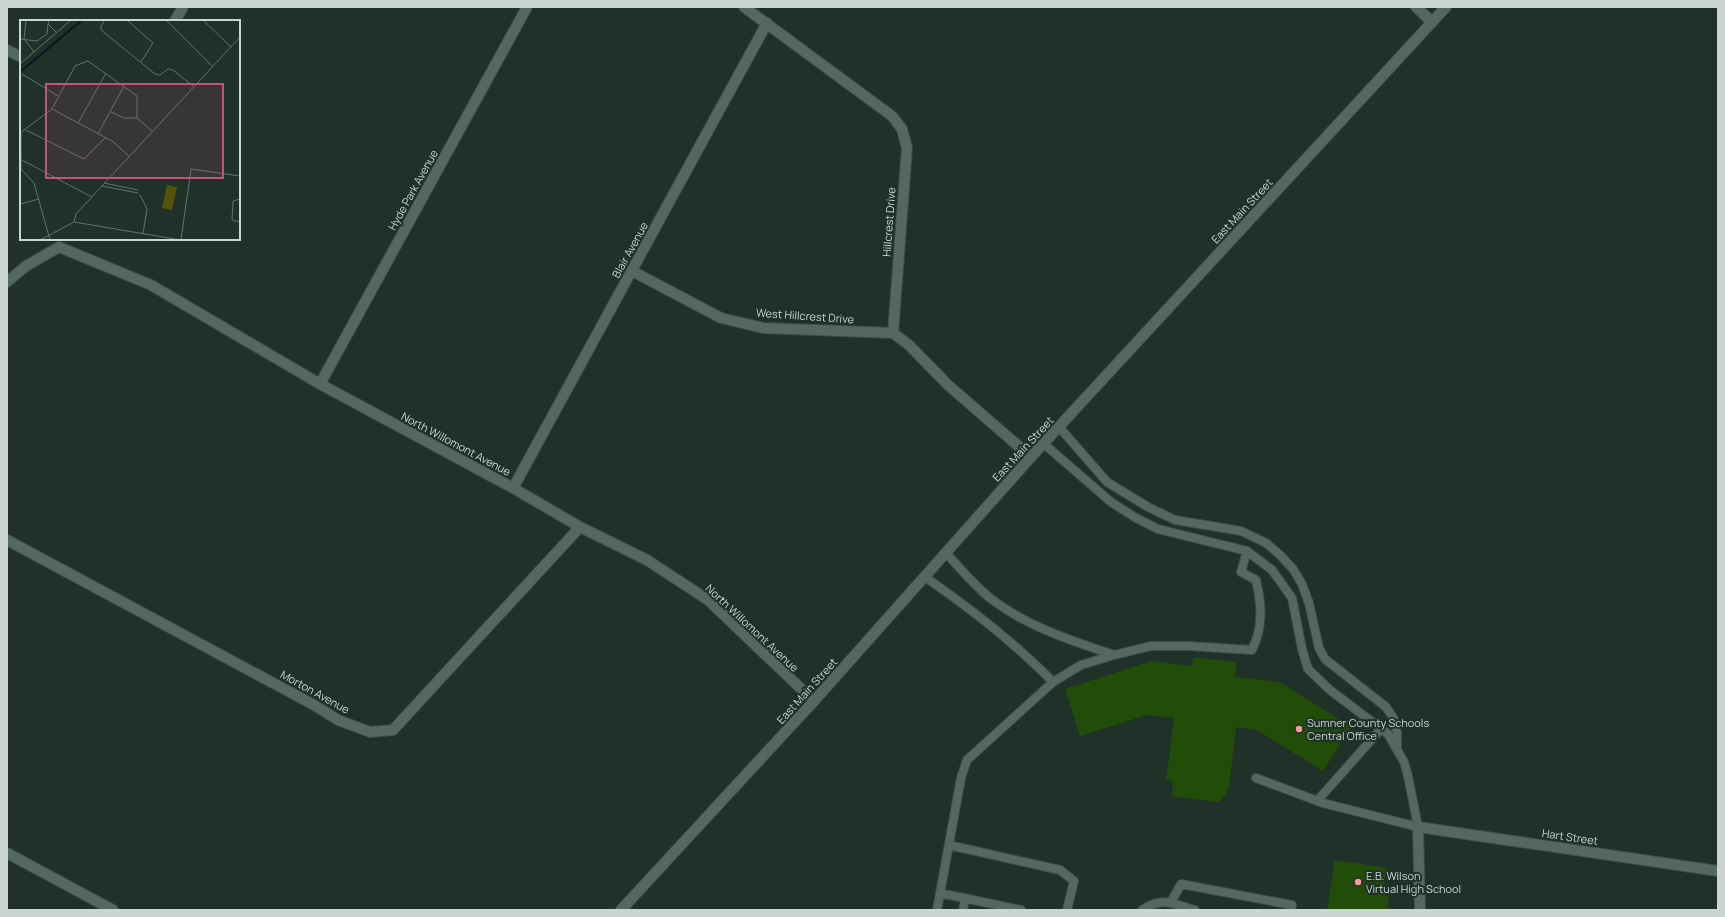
<svg xmlns="http://www.w3.org/2000/svg" width="1725" height="917" viewBox="0 0 1725 917" font-family="Manrope,sans-serif">
	<style>
		.building { fill: #224d09 }
		.lines { fill: none; stroke-linecap: round; stroke-linejoin: round }
		.lane-casing { stroke: #3e4e47; stroke-width: 10 }
		.street-casing { stroke: #3e4e47; stroke-width: 12 }
		.secondary-casing { stroke: #3e4e47; stroke-width: 12 }
		.lane { stroke: #556860; stroke-width: 8 }
		.street { stroke: #556860; stroke-width: 10 }
		.secondary { stroke: #556860; stroke-width: 10 }
		.poi-dot { fill: #f59b99; stroke: #1f3129; stroke-width: 1.5 }
		.labels { text-anchor: middle; stroke-width: 4; stroke-linejoin: round; paint-order: stroke }
		.street-label { font-size: 11px; fill: #cad5d0; stroke: #1f3129 }
		.poi-label { font-size: 11px; fill: #cad5d0; stroke: #1f3129; text-anchor: start }
		.inset-river { fill: none; stroke: #001a24; stroke-width: 2 }
		.inset-road { fill: none; stroke: #63736c; stroke-width: 1 }
		.view { fill: #c4517e; fill-opacity: 0.15; stroke: #c4517e; stroke-width: 2 }
		.inset-edge { fill: none; stroke: #cad5d0; stroke-width: 2 }
	</style>
	<rect width="100%" height="100%" fill="#1f3129"/>
	<path class="building" d="M1193 657 1237 662 1235 677 1280 682 1351 727 1323 771 1257 730 1236 727 1229 788 1220 802 1172 796 1173 781 1166 780 1174 718 1147 715 1080 736 1065 689 1151 661 1192 666Z
		M1335 860 1387 868 1383 895 1389 896 1387 910H1327Z"/>
	<g class="lines">
		<g class="lane-casing">
			<path id="lane" d="M1060 428 1107 482 1148 507 1175 520 1241 531 1266 543 1279 554 1293 569 1302 584 1309 603 1319 648 1325 659 1386 707 1394 719 1397 733V749
				M1044 444 1111 502 1136 518 1158 529 1247 551 1272 570 1292 598 1302 649 1308 669 1330 690 1388 734 1404 762 1408 776 1418 827 1323 803 1256 778
				M946 553C961 569 976 588 994 601 1029 627 1072 641 1114 655
				M925 577C970 608 1014 642 1053 682
				M1317 801 1381 729
				M949 845 1060 870 1074 881 1067 910
				M940 893 1021 910
				M1171 902 1181 884 1292 905 1291 910
				M937 910 961 778 967 760 1053 682 1081 665 1114 655 1151 646H1189L1252 650C1263 628 1262 605 1256 580L1241 572 1247 551
				M963 910 965 898
				M1142 910C1162 896 1174 904 1195 910"/>
		</g>
		<g class="street-casing">
			<path id="street" d="M744 7 892 116 902 129 907 148 893 333 909 345 948 385 1031 457
				M1416 7 1432 22
				M175 21 183 7
				M7 50 21 57
				M59 247 151 285 320 384 513 488 580 527 647 560 708 600 814 701
				M632 271 721 318 763 328 893 333
				M7 282 26 266 59 247
				M320 384 527 7
				M513 488 767 23
				M7 540 314 705 338 720 370 732 393 730 580 527
				M7 853 113 910
				M1420 910 1418 827 1718 871"/>
		</g>
		<g class="secondary-casing">
			<path id="secondary" d="M621 910 814 701 1031 457 1446 7"/>
		</g>
		<use href="#lane" class="lane"/>
		<use href="#street" class="street"/>
		<use href="#secondary" class="secondary"/>
	</g>
	<g class="poi-dot">
		<circle cx="1299" cy="729" r="4"/>
		<circle cx="1358" cy="882" r="4"/>
	</g>
	<g class="labels">
		<g class="street-label">
			<text transform="translate(413 190) rotate(-61)" y="4">Hyde Park Avenue</text>
			<text transform="translate(1242 211) rotate(-47)" y="4">East Main Street</text>
			<text transform="translate(889 222) rotate(-86)" y="4">Hillcrest Drive</text>
			<text transform="translate(630 250) rotate(-61)" y="4">Blair Avenue</text>
			<text transform="translate(805 316) rotate(4)" y="4">West Hillcrest Drive</text>
			<text transform="translate(456 444) rotate(28)" y="4">North Willomont Avenue</text>
			<text transform="translate(1023 449) rotate(-47)" y="4">East Main Street</text>
			<text transform="translate(752 628) rotate(43)" y="4">North Willomont Avenue</text>
			<text transform="translate(807 691) rotate(-48)" y="4">East Main Street</text>
			<text transform="translate(315 692) rotate(29)" y="4">Morton Avenue</text>
			<text transform="translate(1570 837) rotate(8)" y="4">Hart Street</text>
		</g>
		<g class="poi-label">
			<text x="1307" y="727">Sumner County Schools<tspan x="1307" dy="13">Central Office</tspan></text>
			<text x="1366" y="880">E.B. Wilson<tspan x="1366" dy="13">Virtual High School</tspan></text>
		</g>
	</g>
	<g transform="translate(20 20)">
		<rect width="220" height="220" fill="#1f3129"/>
		<path d="M147 165 157 167 152 190 142 188Z" fill="#555307"/>
		<path class="inset-river" d="M0 52 62 0"/>
		<path class="inset-road" d="M6 0 4 19 14 32M29 0 28 4 37 13M85 0 81 6V10L135 54 140 55 148 49 153 50 173 66M107 0 133 23 121 42M146 0 192 46M183 0 211 27M0 19 17 21 27 14 28 4M0 44 51 0M2 54 38 76M32 89 55 46 68 41 117 76V98L132 111M32 89 92 121 109 136M91 92 104 98H117M58 103 86 53M6 110 64 139 85 118M0 113 32 89M1 113V149L14 163 30 220M78 114 104 66M0 139 72 177M84 163 118 170M82 166 118 173M120 175 127 189 123 213M220 179 213 181 212 200 220 202M0 184 19 179M54 202 56 194 220 17M20 220 54 202 161 220M161 220 171 149 220 156"/>
		<path class="view" d="M26 64H203V158H26Z"/>
		<rect width="220" height="220" class="inset-edge"/>
	</g>
	<rect width="1725" height="917" fill="none" stroke="#cad5d0" stroke-width="16"/>
</svg>
